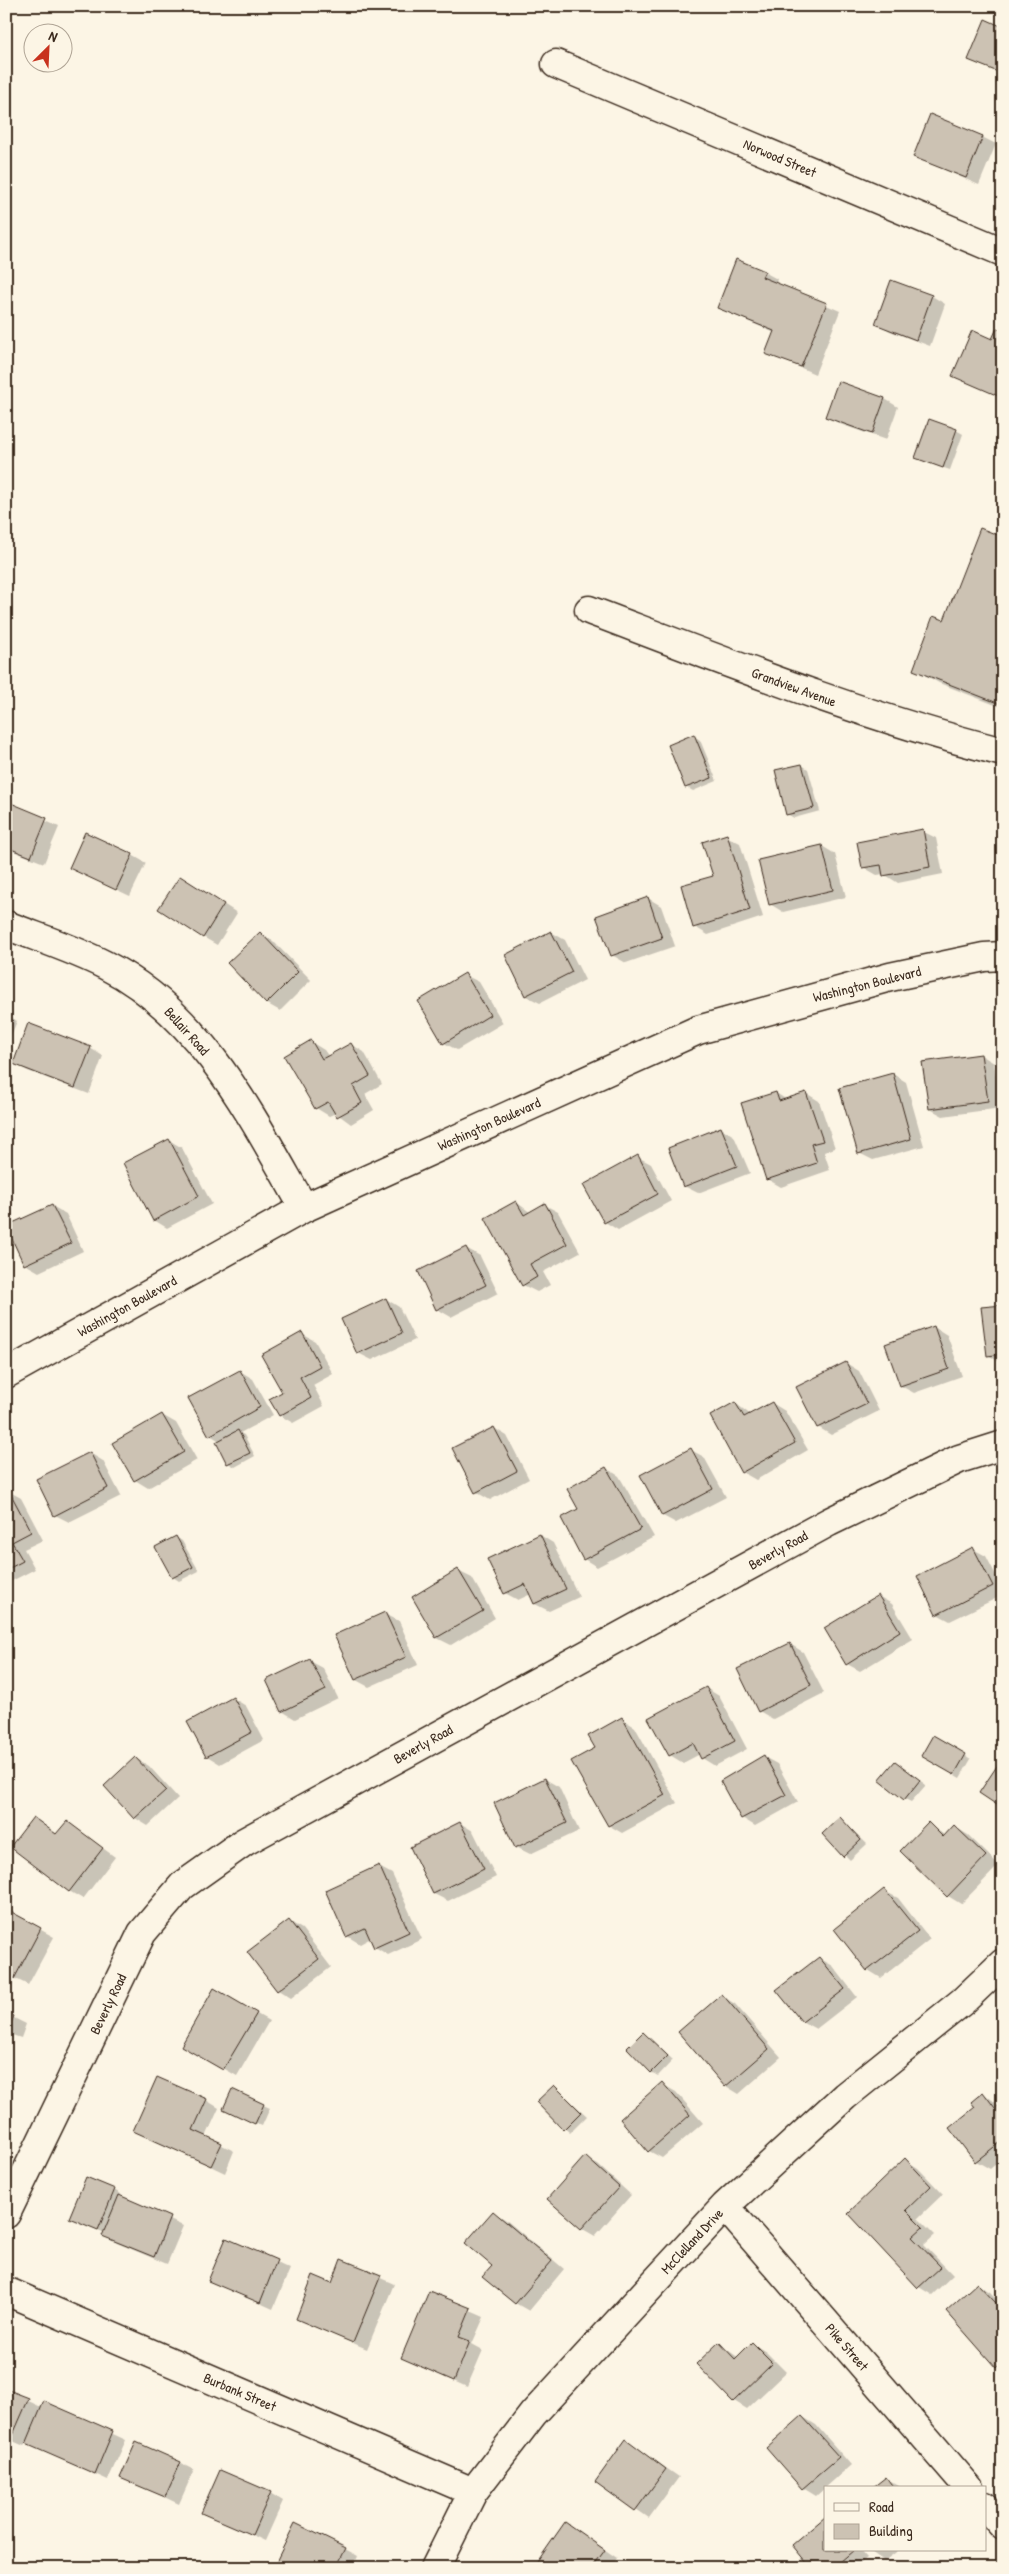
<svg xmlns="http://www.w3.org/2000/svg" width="1009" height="2574" viewBox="0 0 1009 2574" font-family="'Patrick Hand',sans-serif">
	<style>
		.shadow { fill: #0003 }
		.building { fill: #ccc2b3; stroke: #3b2a1e }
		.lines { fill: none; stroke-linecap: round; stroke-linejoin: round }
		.minor-casing { stroke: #3b2a1e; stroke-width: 31 }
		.minor { stroke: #fcf5e5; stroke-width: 28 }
		.labels { text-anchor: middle; stroke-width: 4; stroke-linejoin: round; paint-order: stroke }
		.street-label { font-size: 14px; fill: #3b2a1e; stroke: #fcf5e5 }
	</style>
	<rect width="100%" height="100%" fill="#fcf5e5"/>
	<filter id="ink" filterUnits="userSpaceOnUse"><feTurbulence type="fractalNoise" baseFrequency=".02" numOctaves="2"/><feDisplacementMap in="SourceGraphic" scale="10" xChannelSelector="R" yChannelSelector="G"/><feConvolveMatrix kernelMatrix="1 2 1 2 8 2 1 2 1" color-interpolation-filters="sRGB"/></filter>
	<g filter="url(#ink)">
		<path class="shadow" d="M1003 28V75L970 59Z
			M982 137 996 144 979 185 915 157Z
			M764 272 777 279 776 283 840 311 815 374 767 353 775 333 718 308Z
			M891 281 932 296 945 304 930 346 890 331 876 323Z
			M1003 331V398L954 375Z
			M839 383 885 399 898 407 886 440 840 424 827 416Z
			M956 430 963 434 950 470 923 461Z
			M1003 538V708L939 683 914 669Z
			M694 736 700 740 717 781 693 791 686 787Z
			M802 765 808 769 820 811 794 818 787 814Z
			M6 803 59 827 44 863 6 848Z
			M922 831 936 838 943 874 898 883 884 874 877 875 863 867Z
			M726 836 740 843 763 917 708 935 695 927 714 877Z
			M822 846 835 854 846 897 783 912 770 904Z
			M132 855 146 863 130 896 71 868Z
			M194 885 237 913 217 945 203 937Z
			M648 898 661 906 675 946 626 963 612 955Z
			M551 932 565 940 585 980 540 1003 526 996 506 956Z
			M260 933 273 941 311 980 280 1011 266 1003Z
			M465 975 479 982 503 1023 457 1050 444 1043Z
			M6 1014 17 1021 6 1048Z
			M311 1042 324 1050 329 1057 351 1044 364 1052 382 1084 365 1094 374 1110 351 1124 336 1113 329 1116 316 1108Z
			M90 1048 103 1056 89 1094 28 1071 14 1064Z
			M981 1055 994 1063 1001 1108 943 1116 930 1109Z
			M893 1074 906 1082 924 1146 873 1160 859 1153Z
			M776 1093 787 1100 806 1093 819 1101 835 1148 824 1152 830 1170 781 1187 767 1179Z
			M721 1128 734 1136 750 1173 698 1193 684 1186Z
			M169 1140 182 1148 212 1204 167 1228 154 1220Z
			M638 1157 651 1164 671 1201 618 1230 605 1222Z
			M516 1202 531 1213 545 1205 558 1212 580 1252 543 1272 550 1285 537 1292 523 1285Z
			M52 1206 66 1214 83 1251 39 1272 25 1264Z
			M466 1248 480 1256 498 1293 451 1317 437 1309Z
			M386 1299 399 1307 415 1340 372 1360 358 1353Z
			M1003 1306V1363H1001L988 1355Z
			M934 1327 947 1335 962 1376 914 1393 901 1386Z
			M302 1334 315 1341 333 1374 313 1385 324 1406 293 1423 279 1415 284 1392Z
			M846 1363 859 1371 879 1411 831 1435 818 1427Z
			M240 1371 253 1379 273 1415 240 1433 244 1435 255 1456 235 1467 228 1463 217 1442 220 1441 210 1435Z
			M735 1403 751 1415 772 1403 785 1411 808 1450 756 1480 742 1472 712 1417Z
			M162 1415 176 1423 197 1460 148 1488 135 1480Z
			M494 1428 507 1436 529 1479 490 1500 476 1492Z
			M691 1450 704 1457 726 1497 676 1523 663 1516 642 1476Z
			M90 1453 103 1461 121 1496 69 1522 55 1515Z
			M606 1468 619 1476 654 1537 597 1567 584 1559 562 1519 580 1509Z
			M8 1491 21 1498 43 1540 24 1549 35 1569 6 1584Z
			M540 1535 553 1543 579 1597 549 1611 535 1604 531 1594 518 1600 505 1593Z
			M176 1537 182 1541 199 1571 179 1581 173 1577Z
			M973 1549 986 1556 1003 1589V1595L950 1621 937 1614Z
			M458 1571 472 1578 495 1618 451 1645 437 1638 414 1597Z
			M878 1596 892 1604 913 1639 860 1671 847 1664Z
			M385 1614 399 1621 418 1665 369 1687 356 1680Z
			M790 1644 803 1652 824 1693 773 1719 759 1711Z
			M310 1661 323 1668 338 1698 295 1719 282 1711Z
			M706 1688 719 1696 747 1749 715 1766 702 1758 700 1754 683 1763 670 1755Z
			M233 1698 246 1706 264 1740 220 1764 207 1756Z
			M622 1719 635 1727 677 1803 622 1833 608 1825 596 1748Z
			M933 1737 971 1759 960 1778 922 1756Z
			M764 1757 777 1764 798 1802 755 1826 742 1818Z
			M136 1758 149 1766 178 1798 148 1826 135 1818Z
			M901 1766 926 1785 911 1802 905 1799Z
			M545 1779 559 1787 579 1831 530 1854 516 1847Z
			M34 1818 57 1834 67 1822 115 1857 83 1899 69 1891Z
			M840 1818 867 1844 850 1860 824 1834Z
			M460 1823 473 1831 496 1877 448 1901 434 1894 412 1848Z
			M928 1824 946 1836 955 1827 968 1835 999 1865 961 1904 948 1896 901 1851Z
			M379 1867 392 1874 422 1939 388 1955 375 1947 371 1938 360 1944 347 1936Z
			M884 1891 898 1898 930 1939 881 1978 868 1970 836 1929Z
			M6 1911 54 1937 28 1985 6 1974Z
			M289 1921 302 1929 331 1967 291 1998 278 1990Z
			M819 1958 833 1966 857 1997 816 2029 803 2022 778 1990Z
			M215 1990 269 2021 237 2076 183 2045Z
			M722 1996 735 2004 781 2057 739 2094 726 2086Z
			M6 2014 26 2024 21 2038 12 2035 6 2049Z
			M644 2033 673 2060 658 2076 651 2072Z
			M662 2084 676 2092 703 2123 662 2158 649 2151Z
			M554 2086 587 2116 570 2133 537 2102Z
			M232 2091 270 2108 262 2126 231 2112Z
			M983 2093 1000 2106 1003 2104V2158L990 2169 976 2161 950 2128 977 2107Z
			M206 2100 219 2108 206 2137 234 2151 225 2173 134 2130Z
			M585 2158 598 2165 631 2195 595 2236 581 2228Z
			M905 2160 918 2168 943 2194 918 2218 935 2235 924 2245 953 2275 932 2295 919 2287 849 2213Z
			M114 2190 121 2194 119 2197 183 2226 167 2264 117 2243 104 2235 105 2233 77 2221Z
			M493 2212 506 2220 564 2269 529 2311 515 2303 493 2266Z
			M226 2240 290 2269 273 2309 209 2280Z
			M342 2261 394 2284 367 2349 297 2319 332 2284Z
			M977 2284 990 2292 999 2301 1003 2298V2370L997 2367Z
			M429 2293 484 2317 472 2344 483 2350 467 2387 402 2358Z
			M719 2344 739 2358 753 2344 766 2352 786 2372 747 2409 734 2401 698 2364Z
			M6 2390 43 2408 45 2403 126 2440 108 2480 26 2443 24 2446 6 2438Z
			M803 2417 816 2425 851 2465 816 2496 803 2488 768 2448Z
			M627 2441 679 2477 649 2518 597 2482Z
			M180 2463 194 2470 179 2504 122 2477Z
			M886 2479 899 2486 900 2488H874Z
			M270 2493 283 2501 265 2541 203 2512Z
			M825 2518V2550H860L867 2558 855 2568H813L794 2545Z
			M566 2523 617 2558 611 2568H542Z
			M345 2549 358 2556 353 2568H274Z
			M868 2550H899L884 2561Z"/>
		<path class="building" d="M985 19 1003 27V74L968 60Z
			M930 114 983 136 966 178 913 157Z
			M736 259 765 271 762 277 827 303 801 367 765 354 774 331 717 308Z
			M891 280 932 295 916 340 875 324Z
			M997 328 1003 330V398L952 376 972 330 992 339Z
			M838 381 885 398 872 434 825 417Z
			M929 419 957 429 943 468 915 458Z
			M980 528 1003 537V697L1000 704 913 670 933 616 944 620Z
			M694 734 712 778 685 788 668 745Z
			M802 764 814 808 786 815 775 770Z
			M6 801 47 818 31 857 6 847Z
			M923 829 930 867 883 876 881 865 862 868 857 842Z
			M85 832 133 854 116 890 69 868Z
			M727 834 750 910 693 928 681 885 713 876 702 842Z
			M822 845 833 890 769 905 758 860Z
			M180 876 224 904 203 938 158 909Z
			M648 897 662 938 611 956 596 916Z
			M551 931 572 972 525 996 505 955Z
			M260 932 298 972 266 1004 227 963Z
			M465 973 490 1015 443 1044 418 1001Z
			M28 1023 91 1047 75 1088 13 1064Z
			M311 1040 322 1059 351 1043 370 1076 353 1086 362 1103 337 1117 328 1102 315 1109 284 1056Z
			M981 1054 988 1101 929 1109 922 1062Z
			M893 1073 911 1139 858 1154 839 1088Z
			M776 1092 779 1101 806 1092 823 1141 811 1144 817 1163 766 1180 741 1103Z
			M721 1127 737 1166 683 1187 668 1148Z
			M169 1139 199 1196 153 1221 123 1163Z
			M638 1155 658 1194 604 1223 583 1185Z
			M516 1201 524 1215 545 1203 567 1244 530 1264 537 1277 522 1286 485 1218Z
			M52 1205 71 1243 24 1265 6 1226Z
			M466 1247 486 1285 436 1310 418 1271Z
			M386 1298 402 1333 357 1354 341 1319Z
			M1003 1305V1354L987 1356 981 1307Z
			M934 1326 949 1369 900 1386 885 1344Z
			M302 1332 320 1366 300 1377 311 1398 279 1416 269 1399 282 1392 261 1355Z
			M846 1362 867 1404 817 1428 796 1387Z
			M240 1370 260 1407 209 1436 188 1398Z
			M735 1402 744 1417 772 1402 795 1443 741 1473 710 1416Z
			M162 1414 184 1452 134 1481 112 1443Z
			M494 1427 517 1471 475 1493 452 1448Z
			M238 1430 250 1453 227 1464 216 1442Z
			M691 1448 713 1489 662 1516 640 1475Z
			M90 1452 108 1488 54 1516 36 1479Z
			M606 1467 641 1529 583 1560 561 1518 578 1509 567 1489Z
			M8 1489 31 1532 12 1542 23 1561 6 1570Z
			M540 1534 566 1589 534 1604 525 1584 504 1594 487 1559Z
			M176 1536 193 1567 172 1578 155 1547Z
			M973 1547 993 1586 936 1615 917 1576Z
			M458 1569 483 1611 436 1638 412 1597Z
			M878 1595 900 1631 846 1665 824 1628Z
			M385 1612 406 1657 355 1680 334 1635Z
			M790 1643 811 1685 758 1712 737 1669Z
			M310 1659 326 1690 281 1712 266 1680Z
			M706 1687 735 1741 701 1759 693 1743 669 1756 648 1718Z
			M233 1697 252 1732 206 1757 187 1722Z
			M622 1717 665 1795 608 1826 571 1761 595 1748 588 1736Z
			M933 1735 966 1754 954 1775 921 1756Z
			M764 1755 786 1795 741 1819 720 1781Z
			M135 1757 166 1790 134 1819 104 1786Z
			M1003 1757V1809L979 1793Z
			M895 1761 920 1780 904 1800 879 1780Z
			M545 1778 567 1823 515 1848 494 1803Z
			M33 1817 56 1834 67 1821 103 1848 69 1892 10 1847Z
			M840 1817 861 1840 843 1857 822 1834Z
			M460 1822 484 1869 433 1894 410 1847Z
			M928 1822 943 1837 954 1825 986 1856 947 1897 900 1851Z
			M379 1865 409 1932 374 1948 365 1928 346 1937 325 1890Z
			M884 1889 918 1931 867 1971 834 1929Z
			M6 1909 41 1928 14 1979 6 1975Z
			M289 1920 319 1959 277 1991 247 1952Z
			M819 1957 845 1989 802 2022 776 1990Z
			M214 1988 257 2013 223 2070 181 2046Z
			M722 1994 769 2049 725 2087 678 2032Z
			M6 2012 14 2016 7 2032H6Z
			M643 2032 668 2056 651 2073 627 2048Z
			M157 2077 207 2099 193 2130 222 2143 211 2166 133 2131Z
			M662 2082 690 2115 648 2152 620 2119Z
			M554 2085 581 2112 563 2130 536 2102Z
			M232 2089 264 2104 255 2124 223 2109Z
			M983 2092 995 2108 1003 2102V2140L975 2162 949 2128 975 2107 971 2102Z
			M585 2156 619 2187 581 2229 547 2199Z
			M905 2158 931 2186 906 2210 923 2227 912 2237 941 2267 918 2288 848 2213Z
			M86 2177 115 2189 98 2230 69 2218Z
			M119 2195 170 2217 154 2257 102 2236Z
			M493 2211 552 2261 515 2304 482 2277 492 2266 465 2243Z
			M226 2238 277 2260 260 2303 208 2281Z
			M341 2259 381 2275 353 2343 296 2319 313 2275 332 2283Z
			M977 2283 996 2303 1003 2297V2361L996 2368 946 2311Z
			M429 2291 471 2308 459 2337 470 2341 454 2381 401 2358Z
			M719 2342 735 2359 752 2342 773 2363 733 2402 696 2364Z
			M6 2389 29 2398 11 2439 6 2437Z
			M44 2401 113 2431 95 2474 26 2444Z
			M802 2416 839 2457 802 2489 766 2448Z
			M626 2439 666 2469 635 2511 595 2482Z
			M136 2442 181 2462 165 2497 120 2478Z
			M220 2470 271 2492 252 2535 201 2513Z
			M886 2477 894 2488H872Z
			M825 2517V2550H854L833 2568H811L792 2545Z
			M565 2522 605 2550 594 2565 598 2568H540L535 2565Z
			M295 2523 346 2548 336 2568H273Z"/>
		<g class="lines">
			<g class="minor-casing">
				<path id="minor" d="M556 64 1003 252
					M589 610C726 662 861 716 1003 752
					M6 925C39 938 74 949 105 965 202 1014 252 1117 304 1208
					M6 1374 304 1208 698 1030 890 977 984 957 1003 956
					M725 2206 969 2488
					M6 2214 142 1933 182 1886 244 1842 829 1522 959 1459 1003 1445
					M6 2291 473 2492
					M985 2506 1003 2526
					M435 2568 473 2492 533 2414 725 2206 845 2096 963 2001 1003 1963"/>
			</g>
			<use href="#minor" class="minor"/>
		</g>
	</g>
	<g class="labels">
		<g class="street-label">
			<text transform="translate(780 158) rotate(23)" y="5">Norwood Street</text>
			<text transform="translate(794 687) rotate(20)" y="5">Grandview Avenue</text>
			<text transform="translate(867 984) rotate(-14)" y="5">Washington Boulevard</text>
			<text transform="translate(187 1031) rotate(48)" y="5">Bellair Road</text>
			<text transform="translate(489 1124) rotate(-24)" y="5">Washington Boulevard</text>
			<text transform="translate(127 1306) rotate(-29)" y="5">Washington Boulevard</text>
			<text transform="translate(778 1550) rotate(-29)" y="5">Beverly Road</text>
			<text transform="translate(423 1744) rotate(-29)" y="5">Beverly Road</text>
			<text transform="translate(108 2004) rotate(-64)" y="5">Beverly Road</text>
			<text transform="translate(692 2241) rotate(-47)" y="5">McClelland Drive</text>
			<text transform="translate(847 2347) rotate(49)" y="5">Pike Street</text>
			<text transform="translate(240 2392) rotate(23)" y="5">Burbank Street</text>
		</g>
	</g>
	<rect width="1009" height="2574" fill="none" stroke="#fcf5e5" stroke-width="25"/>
	<rect x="12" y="12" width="984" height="2549" fill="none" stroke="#3b2a1e" stroke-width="2" filter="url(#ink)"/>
	<rect x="824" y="2486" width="162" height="65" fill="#fcf5e5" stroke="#afa495"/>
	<rect x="834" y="2503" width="25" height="8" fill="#fcf5e5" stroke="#afa495"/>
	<text x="869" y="2512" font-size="15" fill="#3b2a1e">Road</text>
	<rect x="834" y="2524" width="25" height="15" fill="#ccc2b3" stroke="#afa495"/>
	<text x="869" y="2536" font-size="15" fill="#3b2a1e">Building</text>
	<g transform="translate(48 48) rotate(24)"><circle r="24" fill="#fcf5e5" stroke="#afa495"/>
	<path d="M0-4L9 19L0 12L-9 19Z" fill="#c8321e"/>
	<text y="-8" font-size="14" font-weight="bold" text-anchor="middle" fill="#3b2a1e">N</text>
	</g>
</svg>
